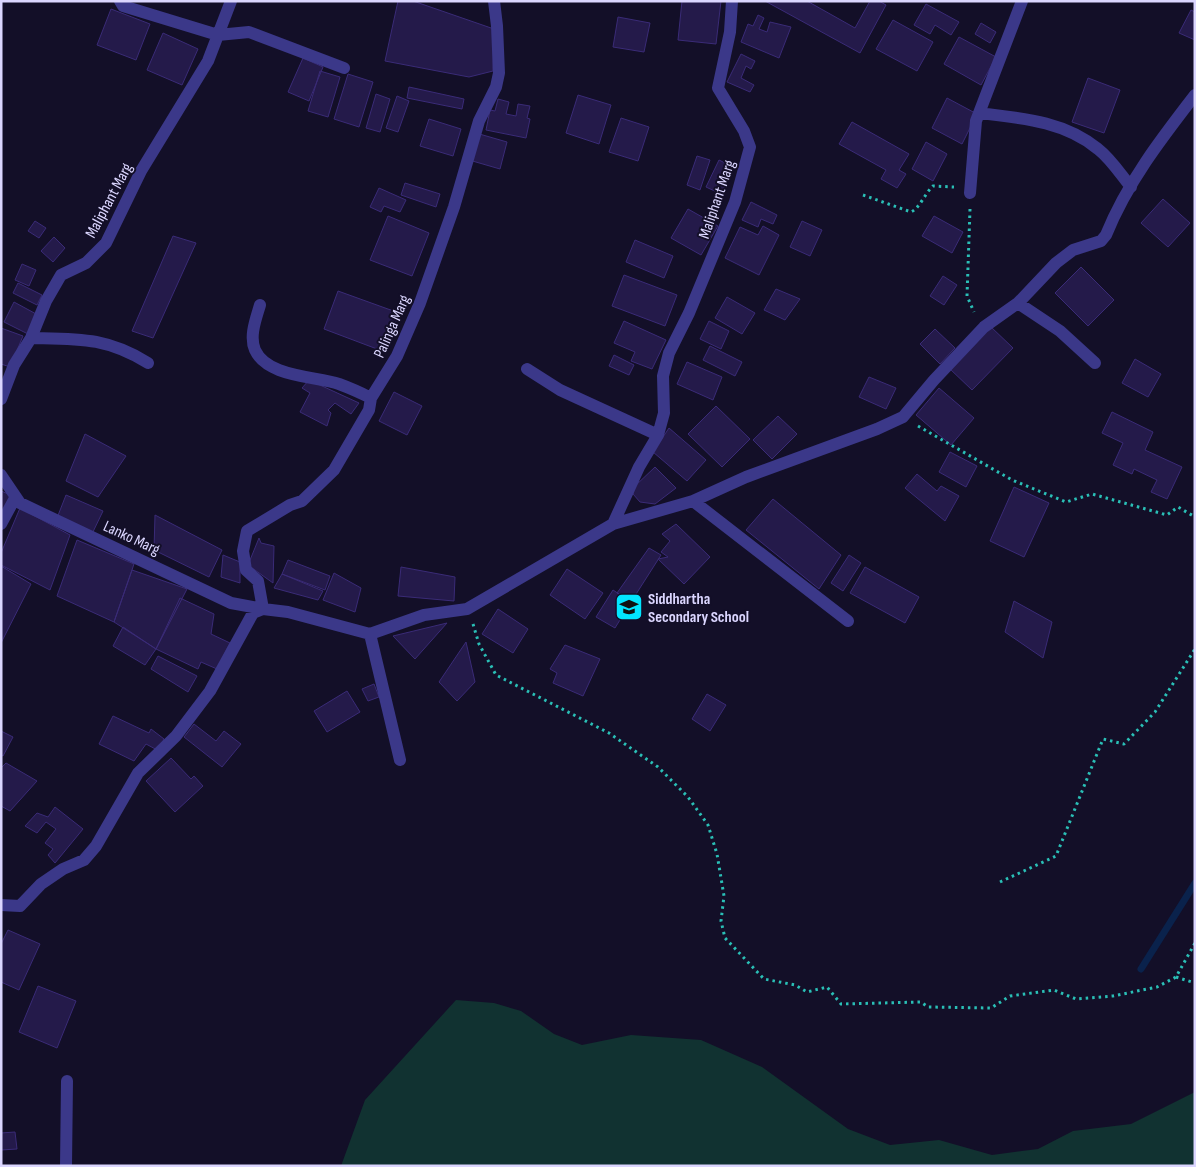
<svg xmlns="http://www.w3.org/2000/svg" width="1196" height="1167" viewBox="0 0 1196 1167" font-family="'Sofia Sans Condensed',sans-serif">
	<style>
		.green { fill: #113231 }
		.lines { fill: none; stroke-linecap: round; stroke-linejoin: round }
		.stream { stroke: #0a224c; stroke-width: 7 }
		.building { fill: #241a4a; stroke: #3a2b77 }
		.path { stroke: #2abfb6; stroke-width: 3; stroke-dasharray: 2.5 4; stroke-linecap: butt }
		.minor { stroke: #3b3889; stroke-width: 12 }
		.labels { text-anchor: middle; stroke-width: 4; stroke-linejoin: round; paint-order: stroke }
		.street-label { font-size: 16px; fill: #dbd6ff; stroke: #130f28 }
		.poi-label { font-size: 16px; font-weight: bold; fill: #dbd6ff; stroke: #130f28; text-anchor: start }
	</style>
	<rect width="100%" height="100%" fill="#130f28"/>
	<path class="green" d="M456 1000 494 1003 521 1011 554 1034 582 1045 631 1035 701 1040 762 1067 848 1129 890 1145 939 1140 992 1155 1038 1149 1073 1131 1131 1124 1195 1092V1166H341L365 1100Z"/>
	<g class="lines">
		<path class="stream" d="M1141 969 1195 883"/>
	</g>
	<path class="building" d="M398 1H413L494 29 493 71 469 77 385 61Z
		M682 1H721L716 44 678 40Z
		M765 1H807L855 28 870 1H879L886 5 860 53Z
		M926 4 959 22 951 35 935 25 930 34 914 25Z
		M111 9 150 24 136 60 97 45Z
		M1191 10 1195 12V40L1179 33Z
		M758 15 764 18 759 29 767 32 770 22 791 27 779 58 741 42 748 24 753 26Z
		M618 17 650 23 644 52 613 47Z
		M893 20 933 42 917 71 876 49Z
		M981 23 996 32 990 43 975 34Z
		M163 33 198 49 182 85 147 70Z
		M959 37 996 57 981 85 944 64Z
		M741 54 755 61 751 69 746 66 741 78 754 85 750 92 727 82Z
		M303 58 323 67 309 101 288 92Z
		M320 71 340 77 328 117 308 111Z
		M348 74 373 82 359 127 334 119Z
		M1088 78 1120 90 1104 133 1072 122Z
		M409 87 464 99 462 109 407 98Z
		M376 94 390 99 380 132 366 128Z
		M578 95 611 105 599 144 566 133Z
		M397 96 409 101 398 132 386 128Z
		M947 98 977 114 962 144 932 128Z
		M498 99 509 102 506 114 516 116 518 104 530 106 527 118 530 119 526 138 486 130 490 110 495 111Z
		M621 118 649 127 638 161 609 152Z
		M429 119 461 129 453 156 420 146Z
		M852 122 909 154 899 170 906 174 897 188 881 179 886 170 839 144Z
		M476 133 507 142 500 169 469 160Z
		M926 142 947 154 933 181 912 169Z
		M697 156 710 160 700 190 687 185Z
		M719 160 733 167 721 194 706 187Z
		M405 183 440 194 436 207 401 195Z
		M379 188 406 200 400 212 384 206 381 212 370 207Z
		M1163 199 1190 223 1168 247 1141 223Z
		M751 202 777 215 773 224 761 219 758 227 742 220Z
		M688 209 718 226 701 255 671 238Z
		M388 216 429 233 412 276 370 260Z
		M934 216 963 232 952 253 922 236Z
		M35 221 46 228 39 238 28 231Z
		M802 221 822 230 810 256 790 247Z
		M763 226 779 235 759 275 725 258 740 227 758 235Z
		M173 236 196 243 153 338 132 331Z
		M54 237 65 248 53 262 41 251Z
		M635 240 673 256 664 278 626 262Z
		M22 264 36 270 29 286 15 280Z
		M1081 267 1114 300 1088 326 1055 293Z
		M624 275 677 295 665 326 612 306Z
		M943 276 957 285 944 305 930 296Z
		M18 283 42 295 37 305 13 293Z
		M776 289 800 299 785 320 764 310Z
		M338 291 399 313 385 352 324 329Z
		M727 297 755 313 742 334 715 318Z
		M14 302 38 315 28 334 4 322Z
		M624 321 666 340 652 369 631 361 635 352 614 343Z
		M709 321 729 331 721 349 700 339Z
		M990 326 1013 348 972 390 949 368Z
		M1 328 23 336 10 367 1 364Z
		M935 329 955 348 940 364 920 344Z
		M710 346 742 362 735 376 703 360Z
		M614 355 634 365 629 375 609 366Z
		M1135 359 1161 374 1148 397 1122 383Z
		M687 362 722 377 713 400 677 384Z
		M869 377 896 388 886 409 859 397Z
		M309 380 359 403 351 414 335 403 328 410 331 413 327 426 300 412 310 393 302 388Z
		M939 388 974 418 951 445 916 415Z
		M394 392 422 406 407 435 379 421Z
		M716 406 750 439 722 467 688 434Z
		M1112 412 1153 432 1145 450 1182 467 1167 499 1151 492 1157 480 1134 469 1132 474 1113 465 1123 443 1102 433Z
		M778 416 797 434 772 459 753 440Z
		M669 428 706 460 687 481 653 452Z
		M85 434 126 456 98 497 66 481Z
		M950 452 977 466 966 487 939 472Z
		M655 467 676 488 655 504 640 502 633 494 634 487Z
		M917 474 937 491 941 486 959 496 945 521 905 488Z
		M1014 487 1049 503 1024 557 990 541Z
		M1 491 11 495 1 515Z
		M66 495 103 511 91 536 57 518Z
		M773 499 841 555 819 589 746 530Z
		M20 508 70 535 50 590 1 565V553Z
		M155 515 222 550 209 577 154 550Z
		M676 524 710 557 684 584 658 559 668 557 661 552 670 541 662 534Z
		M259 538 261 543 274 546 273 583 248 565Z
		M77 540 134 564 114 622 57 596Z
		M649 548 661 555 631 602 617 593Z
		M223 555 240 562V583L221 577Z
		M849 555 861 563 843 591 831 583Z
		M288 560 330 576 325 590 282 574Z
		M1 566 31 584 1 643Z
		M401 567 455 577 454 601 398 596Z
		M865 567 919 597 905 623 850 593Z
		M567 569 603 593 585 619 550 595Z
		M132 570 187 589 156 649 114 622Z
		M334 573 361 588 355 612 323 600Z
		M282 574 323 591 318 600 274 588Z
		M613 590 631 602 615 628 596 617Z
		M180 598 214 614 211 634 230 643 217 669 201 662 198 669 156 649Z
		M1014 601 1052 622 1043 658 1005 632Z
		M498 609 528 629 513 653 482 634Z
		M447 623 415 659 393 636Z
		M123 627 156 649 145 665 113 646Z
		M466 642 475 682 457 701 439 682Z
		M565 645 600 659 583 696 553 683 557 673 550 669Z
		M158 656 197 676 188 692 151 669Z
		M374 684 379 697 368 701 362 689Z
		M347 691 360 712 327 732 314 711Z
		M707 694 726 705 710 731 692 719Z
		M113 716 149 733 151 729 164 739 159 751 146 744 134 761 99 744Z
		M194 724 216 741 224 731 241 744 222 767 184 737Z
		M1 731 13 737 3 756 1 755Z
		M171 758 191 779 194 776 203 786 175 812 146 781Z
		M6 763 37 781 10 811 1 806V768Z
		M55 807 83 829 55 863 48 855 53 849 45 843 56 829 46 822 37 833 25 826 37 813 48 817Z
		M8 930 40 944 19 990 1 982V944Z
		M38 986 76 1001 57 1048 19 1032Z
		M15 1132 17 1149 1 1150V1133Z"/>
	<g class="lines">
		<path class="path" d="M863 195 911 212C920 208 925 193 933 186L954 187
			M970 209 967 296 974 312
			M918 426 1012 480 1066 502 1092 494 1167 515 1178 507 1195 517
			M473 624 479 644 496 675 609 733 658 767 688 797 708 825 717 854 724 896 721 921 725 938 764 979 795 985 807 992 827 987 841 1004 921 1002 928 1007 991 1008 1010 996 1054 990 1076 999 1113 996 1157 987 1176 977 1195 943
			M1000 882 1056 856 1103 739 1124 744 1155 712 1195 649
			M1176 977 1195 983"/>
		<path class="minor" d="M120 1 123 6 218 35 249 32 344 68
			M979 113C1021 118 1064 121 1098 149 1111 159 1121 175 1131 187
			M970 193 976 121 1022 1
			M1018 303 1060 331 1095 363
			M260 305C256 319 249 336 255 350 267 377 315 376 339 384 350 388 361 393 371 398
			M31 338C78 339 106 337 148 363
			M527 369 560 390 658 435
			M1 399 14 365 31 338 46 301 61 275 86 263 106 243 141 171 208 61 231 1
			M1 475 20 503 231 603 263 609 258 581 246 570 243 551 247 531 290 505 302 501 334 470 369 410 371 398 397 356 420 303 454 207 479 121 496 87 499 73 497 26 494 1
			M693 501 848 621
			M1 524 15 498
			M613 524 639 467 658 435 664 413 663 376 669 353 689 313 735 202 750 147 744 131 718 88 730 32 732 1
			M370 634 400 760
			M1 905 20 906 41 884 63 869 84 860 96 846 138 773 176 736 210 691 253 613 263 609 288 612 370 634 424 615 467 609 613 524 693 501 746 477 877 429 903 417 934 380 984 327 1018 303 1056 263 1073 250 1101 241 1106 235C1127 183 1161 139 1195 95
			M66 1166 67 1081"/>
	</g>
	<defs>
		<g id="school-square" transform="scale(1.4375)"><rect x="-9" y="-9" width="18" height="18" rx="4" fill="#02e5ff" stroke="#130f28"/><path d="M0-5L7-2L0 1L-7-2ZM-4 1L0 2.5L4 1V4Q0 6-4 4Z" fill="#111"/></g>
	</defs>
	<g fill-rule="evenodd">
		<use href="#school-square" x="629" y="607"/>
	</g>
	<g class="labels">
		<g class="street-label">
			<text transform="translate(716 199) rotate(-71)" y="6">Maliphant Marg</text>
			<text transform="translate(108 200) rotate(-62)" y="6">Maliphant Marg</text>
			<text transform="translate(391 326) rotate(-66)" y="6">Palinga Marg</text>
			<text transform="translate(132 537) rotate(25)" y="6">Lanko Marg</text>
		</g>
		<g class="poi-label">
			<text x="648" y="604">Siddhartha<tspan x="648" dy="18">Secondary School</tspan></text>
		</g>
	</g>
	<rect width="1196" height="1167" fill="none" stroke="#dbd6ff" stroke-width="5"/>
</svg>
